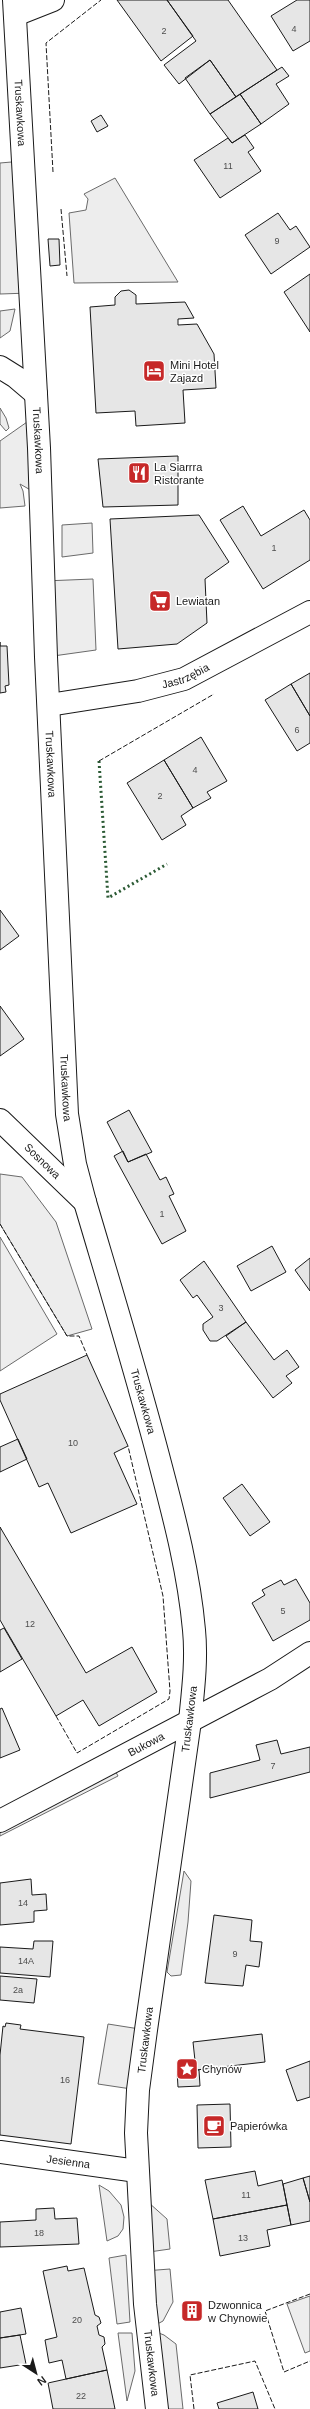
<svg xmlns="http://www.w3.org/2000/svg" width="310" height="2409" viewBox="0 0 310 2409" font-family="Helvetica,sans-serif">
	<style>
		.built { fill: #ededed; stroke: #6a6a6a }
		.building { fill: #e6e6e6; stroke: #1a1a1a }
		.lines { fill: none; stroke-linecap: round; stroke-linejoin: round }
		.street-casing { stroke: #1a1a1a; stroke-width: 24 }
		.secondary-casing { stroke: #1a1a1a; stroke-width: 24 }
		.street { stroke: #fff; stroke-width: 22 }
		.secondary { stroke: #fff; stroke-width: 22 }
		.hedge { stroke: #2b5a34; stroke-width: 3; stroke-dasharray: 2 3; stroke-linecap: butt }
		.fence { stroke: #1a1a1a; stroke-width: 1; stroke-dasharray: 5 2; stroke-linecap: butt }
		.labels { text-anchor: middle; stroke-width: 3; stroke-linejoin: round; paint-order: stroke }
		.number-label { font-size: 9px; fill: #4d4d4d }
		.street-label { font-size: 11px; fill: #1a1a1a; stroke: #fff }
		.poi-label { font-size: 11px; fill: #1a1a1a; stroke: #fff; text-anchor: start }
	</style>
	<rect width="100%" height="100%" fill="#fff"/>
	<path class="built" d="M23 161 30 293 0 294V163Z
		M115 178 178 282 74 283 69 213 86 210 88 199 84 194Z
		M15 309 10 331 0 338V311Z
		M0 408 6 418 9 428 6 431 0 424Z
		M37 415 41 496 20 484 23 491 25 506 0 508V441Z
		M92 523 93 553 62 557V525Z
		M93 579 96 650 46 657 44 581Z
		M0 1174 22 1177 56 1222 92 1329 67 1336 0 1224Z
		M0 1237 57 1334 0 1371Z
		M111 1763 118 1776 0 1836V1821Z
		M184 1871 191 1881 188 1922 181 1975 171 1976 167 1972Z
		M108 2024 146 2030 138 2090 98 2084Z
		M99 2185 109 2191 121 2205 124 2217 123 2229 118 2236 107 2241Z
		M139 2194 167 2219 170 2249 142 2253Z
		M126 2255 130 2322 117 2324 109 2258Z
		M170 2269 173 2302 163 2321 148 2329 164 2335 176 2344 183 2409H157L147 2329 144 2271Z
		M310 2296V2351L305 2353 287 2304Z
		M118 2333H132L135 2371 127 2401Z"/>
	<path class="building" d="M117 0H167L193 36 161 61Z
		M167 0H228L277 70 236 97 210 60 179 84 164 65 196 41Z
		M297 0H310V41L293 51 271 16Z
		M210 60 236 97 210 114 185 78Z
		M282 67 289 76 276 84 289 104 261 124 240 94Z
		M240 94 261 124 232 143 210 114Z
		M101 115 108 126 97 132 91 121Z
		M245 135 254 148 248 152 261 171 220 198 194 160 228 138 232 143Z
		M278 213 290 230 296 226 310 247 271 274 245 235Z
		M48 239H59L60 265 50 266Z
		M310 274V332L284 292Z
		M129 290 136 295V304L185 302 194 318 178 319V325L197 324 214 354 216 388 183 390 185 423 136 426 135 411 96 413 90 307 115 305V297L121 291Z
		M178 456V505L103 507 98 459Z
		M243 506 261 536 304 510 310 520V560L263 589 220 520Z
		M199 515 229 562 205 579 207 623 177 644 118 649 110 519Z
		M0 642V646H7L9 685 5 686 6 692 0 693Z
		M310 673V716L291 684Z
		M291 684 310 716V743L297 751 265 700Z
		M201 737 227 781 207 792 211 798 193 808 164 760Z
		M164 760 193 808 181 816 186 825 162 840 127 783Z
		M0 910 19 936 0 950Z
		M0 1006 24 1039 0 1056Z
		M129 1110 152 1152 128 1162 107 1122Z
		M123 1151 128 1162 146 1154 160 1180 166 1177 174 1194 169 1196 186 1231 162 1244 114 1156Z
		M272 1246 286 1272 251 1291 237 1266Z
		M310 1258V1291L295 1270Z
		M204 1261 246 1322 217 1341H210L203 1330V1324L213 1317 197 1295 193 1298 180 1280Z
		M246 1322 274 1360 287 1350 299 1367 286 1376 292 1383 273 1398 226 1336Z
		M87 1355 128 1446 114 1453 137 1504 71 1533 48 1483 39 1487 0 1400V1394Z
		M18 1439 27 1459 0 1472V1447Z
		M242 1484 270 1522 250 1536 223 1498Z
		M0 1527 86 1673 132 1647 157 1692 99 1726 83 1700 56 1716 0 1620Z
		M296 1579 310 1603V1620L273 1641 252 1603 265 1595 262 1590 281 1580 284 1585Z
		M4 1628 22 1659 0 1672V1630Z
		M2 1708 20 1750 0 1758V1709Z
		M277 1740 281 1754 310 1747V1772L210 1798V1773L260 1760 256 1745Z
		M31 1879 32 1895 46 1894 47 1910 34 1911V1922L0 1925V1883Z
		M214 1915 252 1920 250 1941 262 1942 259 1967 246 1965 243 1986 205 1983Z
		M34 1941H53L50 1977 0 1973V1947L33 1949Z
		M0 1976 37 1979 34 2003 0 2000Z
		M6 2023 21 2025 20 2029 84 2037 71 2144 0 2135V2055L3 2026 5 2027Z
		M262 2034 265 2062 196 2070 193 2042Z
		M310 2061V2097L297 2101 286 2070Z
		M199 2070 200 2086 178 2087 177 2071Z
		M230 2104 231 2147 198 2148 197 2105Z
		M255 2171 258 2186 282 2180 287 2205 213 2219 205 2180Z
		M310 2176V2202L303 2178Z
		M303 2178 310 2202V2221L291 2225 283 2184Z
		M287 2205 291 2225 267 2230 270 2246 220 2256 213 2219Z
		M54 2208 55 2219 77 2218 79 2244 0 2247V2222L36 2220V2209Z
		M67 2266 68 2271 84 2268 95 2315 99 2317 101 2323 97 2326 99 2335 104 2337 105 2344 102 2347 107 2370 66 2379 62 2360 49 2363 45 2340 57 2337 43 2271Z
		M199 2302 202 2317 185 2321 182 2305Z
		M21 2308 26 2334 0 2338V2312Z
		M20 2335 26 2364 0 2368V2338Z
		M107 2370 115 2409H53L48 2383Z
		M253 2392 258 2409H219L217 2403Z"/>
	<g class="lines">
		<g class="street-casing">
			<g id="street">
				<path d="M15 15 53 0"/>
				<path id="s1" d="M49 705 138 691 184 679 310 612"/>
				<path id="s2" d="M0 1120 85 1202"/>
				<path id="s3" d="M0 1821 270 1679 310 1653"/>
				<path id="s4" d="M0 2152 137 2171"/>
			</g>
		</g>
		<g class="secondary-casing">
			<g id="secondary">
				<path id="s5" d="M14 0 39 448 46 657 67 1114 75 1164 85 1202C111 1290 138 1378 161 1467 175 1520 189 1574 194 1630 197 1660 193 1691 190 1721L146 2030 138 2090 136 2133 145 2304 157 2409"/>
				<path d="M0 367 16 377 36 394"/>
			</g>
		</g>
		<use href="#street" class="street"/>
		<use href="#secondary" class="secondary"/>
		<path class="hedge" d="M99 761 108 898 167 864"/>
		<path class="fence" d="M53 172 46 43 101 0
			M61 209 67 276
			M99 761 214 694
			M0 1224 67 1336H79L87 1355
			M56 1716 77 1753 169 1699 170 1691 163 1596 128 1446
			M310 2294 265 2311 284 2372 310 2361
			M194 2409 190 2375 255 2361 275 2409"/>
	</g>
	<defs>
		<g id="hotel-square" transform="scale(1.15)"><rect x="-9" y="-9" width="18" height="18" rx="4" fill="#c62828" stroke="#fff"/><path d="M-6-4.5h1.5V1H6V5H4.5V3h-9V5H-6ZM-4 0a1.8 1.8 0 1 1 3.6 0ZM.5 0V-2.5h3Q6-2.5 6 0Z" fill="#fff"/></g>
		<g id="restaurant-square" transform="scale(1.15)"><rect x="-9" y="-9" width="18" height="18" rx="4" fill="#c62828" stroke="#fff"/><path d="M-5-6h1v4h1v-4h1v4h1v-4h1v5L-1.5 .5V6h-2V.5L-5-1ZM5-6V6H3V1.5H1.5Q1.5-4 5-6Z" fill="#fff"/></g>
		<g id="supermarket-square" transform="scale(1.15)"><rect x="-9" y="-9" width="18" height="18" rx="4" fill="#c62828" stroke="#fff"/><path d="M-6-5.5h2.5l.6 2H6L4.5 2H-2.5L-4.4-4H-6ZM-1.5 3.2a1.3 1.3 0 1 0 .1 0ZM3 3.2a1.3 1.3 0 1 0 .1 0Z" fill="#fff"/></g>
		<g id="sight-square" transform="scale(1.15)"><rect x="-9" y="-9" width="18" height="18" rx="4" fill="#c62828" stroke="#fff"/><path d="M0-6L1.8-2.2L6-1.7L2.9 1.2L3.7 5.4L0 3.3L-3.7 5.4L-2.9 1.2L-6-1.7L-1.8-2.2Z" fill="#fff"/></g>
		<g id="cafe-square" transform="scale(1.15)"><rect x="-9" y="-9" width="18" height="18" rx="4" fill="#c62828" stroke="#fff"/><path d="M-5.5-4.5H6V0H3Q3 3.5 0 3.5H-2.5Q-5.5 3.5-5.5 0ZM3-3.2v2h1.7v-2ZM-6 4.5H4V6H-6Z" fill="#fff"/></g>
		<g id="building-square" transform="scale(1.15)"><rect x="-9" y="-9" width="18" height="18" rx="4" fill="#c62828" stroke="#fff"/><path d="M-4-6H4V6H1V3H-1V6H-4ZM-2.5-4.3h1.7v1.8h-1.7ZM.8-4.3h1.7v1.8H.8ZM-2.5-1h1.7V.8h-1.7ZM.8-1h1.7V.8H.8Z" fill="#fff"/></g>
	</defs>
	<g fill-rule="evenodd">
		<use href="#hotel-square" x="154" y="371"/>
		<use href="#restaurant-square" x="139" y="473"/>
		<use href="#supermarket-square" x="160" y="601"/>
		<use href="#sight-square" x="187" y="2069"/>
		<use href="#cafe-square" x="214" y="2126"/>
		<use href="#building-square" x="192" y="2311"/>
	</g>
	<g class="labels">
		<g class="number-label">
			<text x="294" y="32">4</text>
			<text x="164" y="34">2</text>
			<text x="228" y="169">11</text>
			<text x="277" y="244">9</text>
			<text x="274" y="551">1</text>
			<text x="297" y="733">6</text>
			<text x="195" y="773">4</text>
			<text x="160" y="799">2</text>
			<text x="162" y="1217">1</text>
			<text x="221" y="1311">3</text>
			<text x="73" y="1446">10</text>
			<text x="283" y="1614">5</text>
			<text x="30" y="1627">12</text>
			<text x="273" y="1769">7</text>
			<text x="23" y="1906">14</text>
			<text x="235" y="1957">9</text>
			<text x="26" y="1964">14A</text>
			<text x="18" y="1993">2a</text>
			<text x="65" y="2083">16</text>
			<text x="246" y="2198">11</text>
			<text x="39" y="2236">18</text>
			<text x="243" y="2241">13</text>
			<text x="77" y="2323">20</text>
			<text x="81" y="2399">22</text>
		</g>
		<g class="street-label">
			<text dy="4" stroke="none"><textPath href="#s5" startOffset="113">Truskawkowa</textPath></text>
			<text dy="4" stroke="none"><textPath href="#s5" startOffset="441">Truskawkowa</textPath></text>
			<text dy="4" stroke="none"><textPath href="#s1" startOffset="140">Jastrzębia</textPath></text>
			<text dy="4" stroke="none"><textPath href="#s5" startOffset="765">Truskawkowa</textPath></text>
			<text dy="4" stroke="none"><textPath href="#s5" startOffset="1089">Truskawkowa</textPath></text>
			<text dy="4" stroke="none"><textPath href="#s2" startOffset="59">Sosnowa</textPath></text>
			<text dy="4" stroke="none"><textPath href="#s5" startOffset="1413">Truskawkowa</textPath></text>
			<text transform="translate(189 1719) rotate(-83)" y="4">Truskawkowa</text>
			<text dy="4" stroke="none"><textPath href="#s3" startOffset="165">Bukowa</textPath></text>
			<text transform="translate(145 2040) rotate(-83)" y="4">Truskawkowa</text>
			<text dy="4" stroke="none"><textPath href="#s4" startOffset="69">Jesienna</textPath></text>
			<text dy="4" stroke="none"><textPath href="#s5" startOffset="2385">Truskawkowa</textPath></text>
		</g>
		<g class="poi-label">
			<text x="170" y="369">Mini Hotel<tspan x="170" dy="13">Zajazd</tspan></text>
			<text x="154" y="471">La Siarrra<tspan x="154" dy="13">Ristorante</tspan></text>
			<text x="176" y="605">Lewiatan</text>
			<text x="202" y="2073">Chynów</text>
			<text x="230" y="2130">Papierówka</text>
			<text x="208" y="2309">Dzwonnica<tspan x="208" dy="13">w Chynowie</tspan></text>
		</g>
	</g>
	<g transform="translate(36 2373) rotate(144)" stroke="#ffffff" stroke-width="3" paint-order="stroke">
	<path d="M0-3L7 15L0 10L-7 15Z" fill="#1a1a1a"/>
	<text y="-6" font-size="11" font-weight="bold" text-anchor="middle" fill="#1a1a1a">N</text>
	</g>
</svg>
